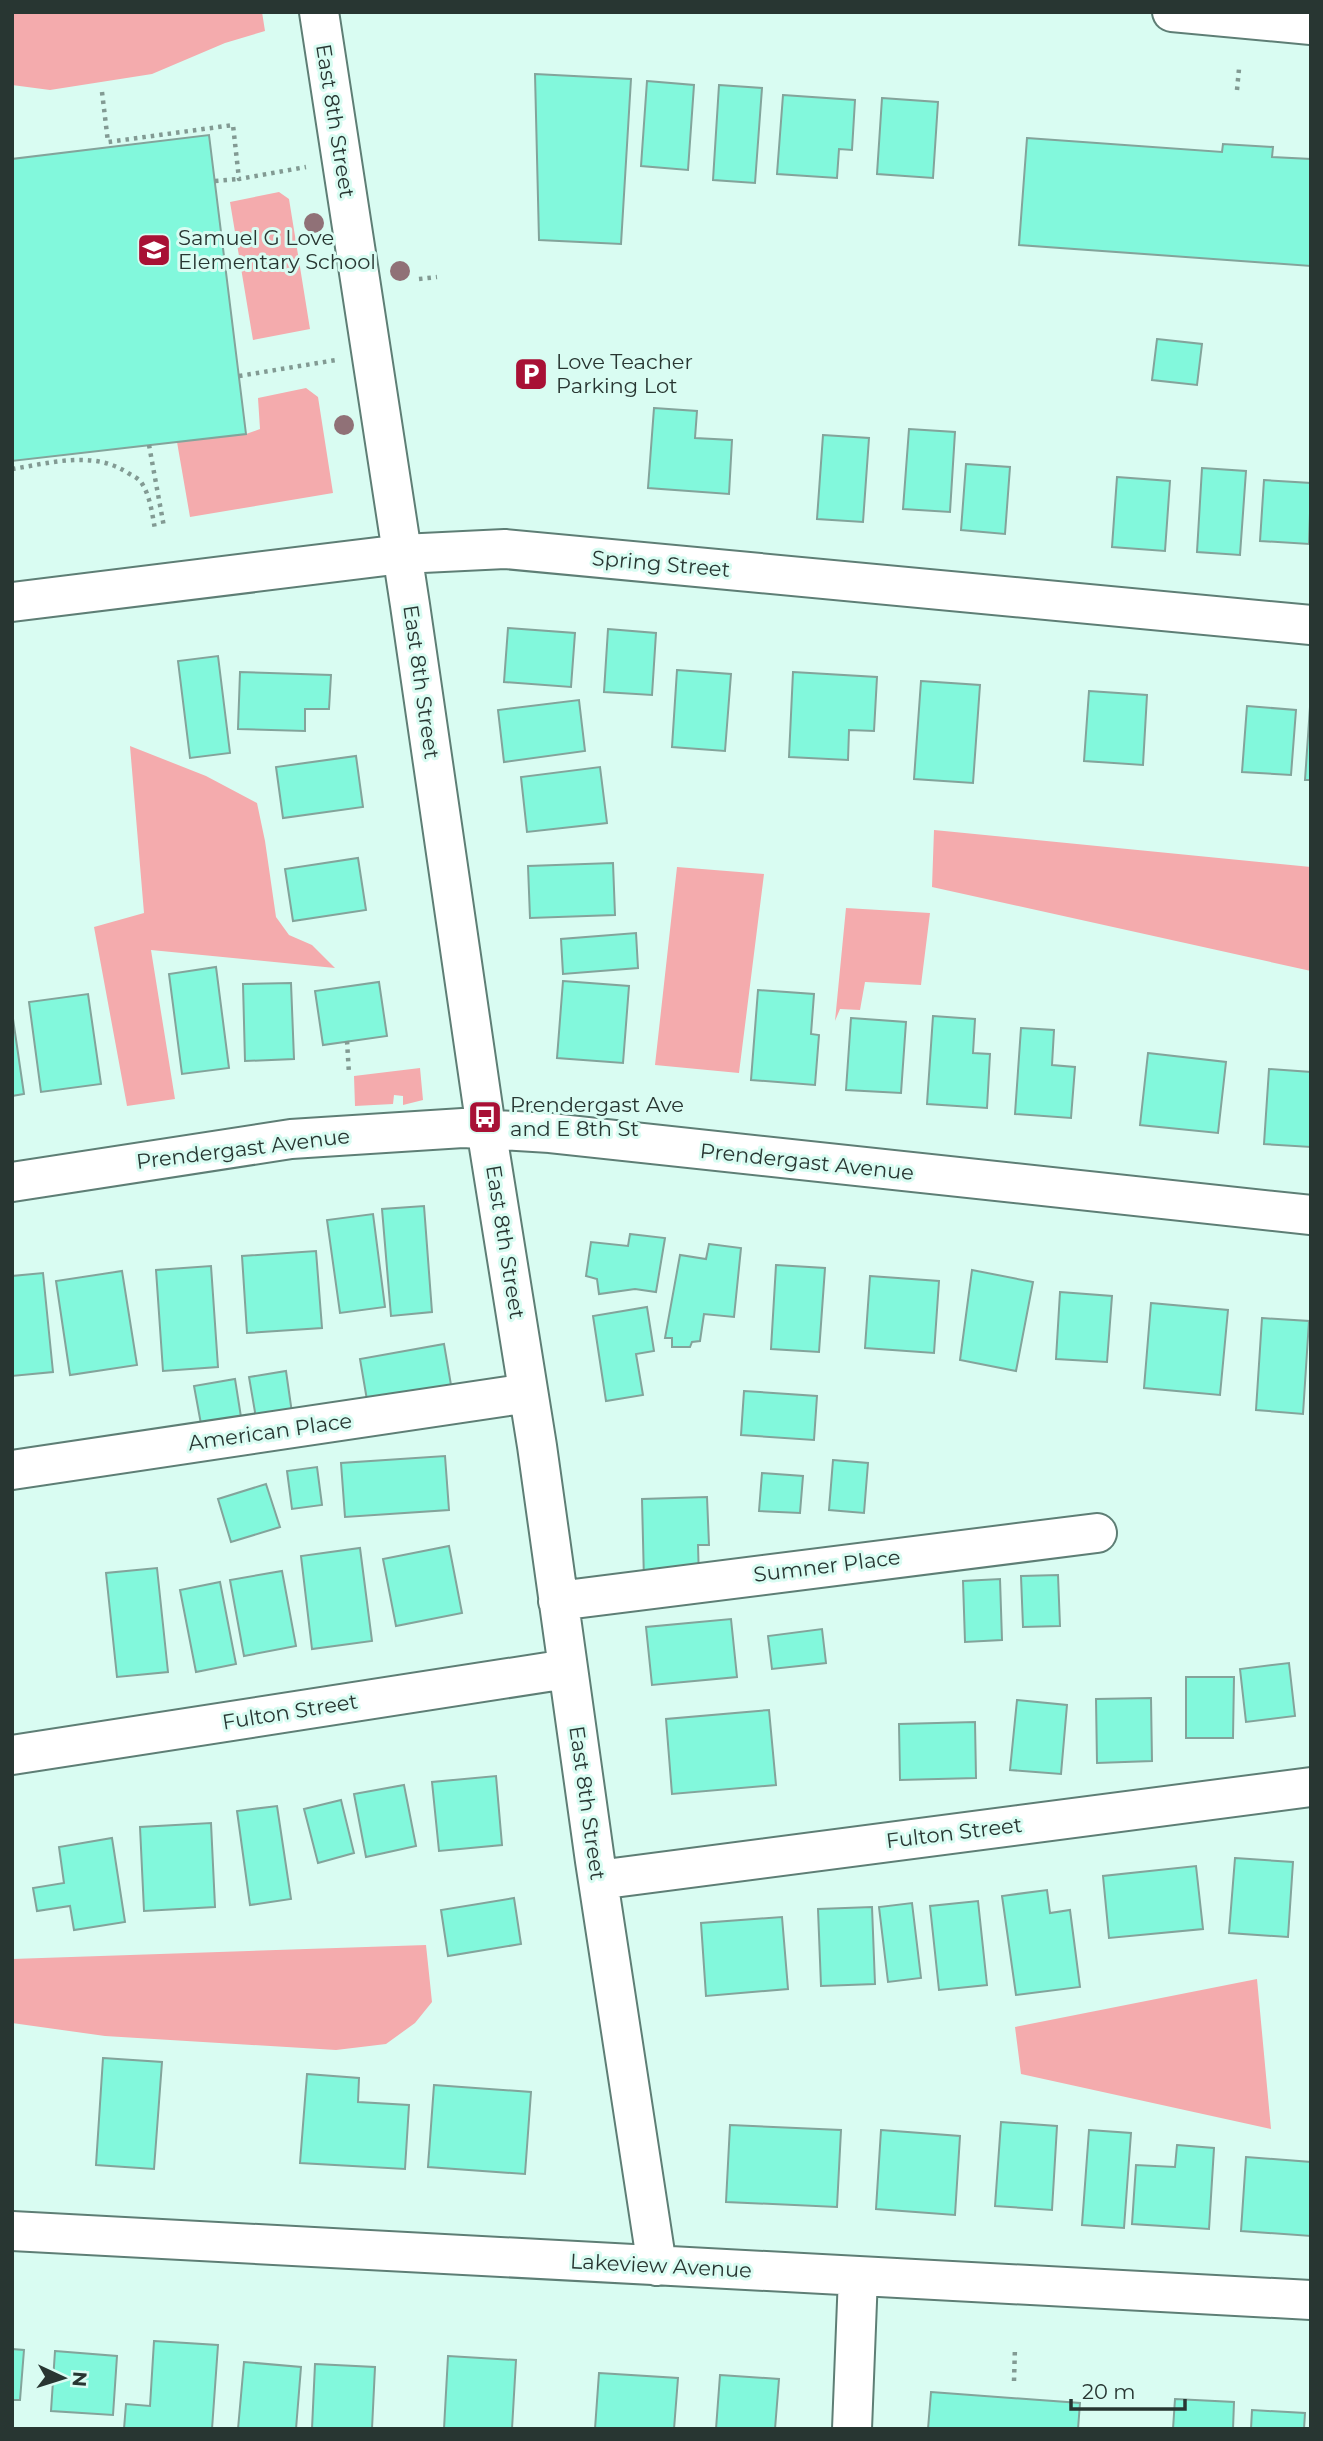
<svg xmlns="http://www.w3.org/2000/svg" width="1323" height="2441" viewBox="0 0 1323 2441" font-family="Montserrat,sans-serif">
	<style>
		.green { fill: #f4abad }
		.building { fill: #82f8dc; stroke: #83a49b; stroke-width: 2 }
		.lines { fill: none; stroke-linecap: round; stroke-linejoin: round }
		.minor-casing { stroke: #5e7e75; stroke-width: 42 }
		.trunk-casing { stroke: #5e7e75; stroke-width: 42 }
		.path { stroke: #829a93; stroke-width: 4.5; stroke-dasharray: 3.5 5; stroke-linecap: butt }
		.minor { stroke: #fff; stroke-width: 38 }
		.trunk { stroke: #fff; stroke-width: 38 }
		.tree { fill: #907177 }
		.labels { text-anchor: middle; stroke-width: 6; stroke-linejoin: round; paint-order: stroke }
		.street-label { font-size: 21px; fill: #283632; stroke: #d9fcf2 }
		.poi-label { font-size: 21px; fill: #283632; stroke: #d9fcf2; text-anchor: start }
	</style>
	<rect width="100%" height="100%" fill="#d9fcf2"/>
	<path class="green" d="M12 12H262L265 31 225 43 152 74 50 90 12 85Z
		M279 192 289 199 310 329 253 340 230 202Z
		M306 388 318 397 333 493 190 517 177 442 246 434 260 429 258 398Z
		M130 746 206 776 257 803 265 841 276 917 289 935 312 945 335 968 151 950 175 1099 127 1106 94 927 144 913Z
		M934 830 1311 867V971L932 887Z
		M677 867 764 874 739 1073 655 1065Z
		M846 908 930 913 921 985 865 982 860 1010 840 1009 835 1021Z
		M420 1068 423 1100 403 1105V1096L394 1095 393 1104 355 1106 354 1076Z
		M426 1945 432 2002 415 2023 386 2044 336 2050 105 2036 12 2023V1959Z
		M1257 1979 1271 2129 1021 2074 1015 2027Z"/>
	<path class="building" d="M535 74 631 79 621 244 539 240Z
		M647 81 694 85 688 170 641 166Z
		M719 85 762 88 755 183 713 180Z
		M783 95 855 100 852 150 839 149 837 178 777 174Z
		M882 98 938 102 933 178 877 174Z
		M209 135 246 434 12 461V159Z
		M1027 138 1222 152 1223 144 1273 147 1272 157 1311 159V266L1019 245Z
		M1157 339 1202 344 1197 385 1152 380Z
		M654 408 697 411 695 438 732 440 729 494 648 488Z
		M909 429 955 432 950 512 903 509Z
		M823 435 869 438 863 522 817 519Z
		M966 464 1010 467 1005 534 961 530Z
		M1202 468 1246 471 1240 555 1197 552Z
		M1117 477 1170 481 1165 551 1112 547Z
		M1264 480 1311 483 1309 544 1260 541Z
		M508 628 575 633 571 687 504 682Z
		M608 629 656 633 652 695 604 692Z
		M218 656 230 753 190 758 178 661Z
		M677 670 731 674 725 751 672 747Z
		M240 672 331 675 329 709H305V731L238 729Z
		M793 672 877 677 874 731 849 730 848 760 789 757Z
		M921 681 980 685 973 783 914 779Z
		M1089 691 1147 695 1143 765 1084 761Z
		M579 700 585 751 504 762 498 710Z
		M1247 706 1296 710 1291 775 1242 772Z
		M1310 707H1311V780H1305Z
		M356 756 363 807 283 818 276 767Z
		M600 767 607 823 527 832 521 777Z
		M358 858 366 910 293 921 285 869Z
		M613 863 615 915 530 918 528 866Z
		M636 933 638 968 563 974 561 939Z
		M216 967 229 1068 182 1074 169 974Z
		M563 981 629 986 623 1063 557 1058Z
		M379 982 387 1036 323 1045 315 991Z
		M291 983 294 1059 245 1061 243 984Z
		M758 990 814 994 811 1034 819 1035 815 1085 751 1080Z
		M88 994 101 1084 41 1092 29 1002Z
		M12 1012 24 1094 12 1096Z
		M933 1016 975 1019 973 1053 990 1054 987 1108 927 1104Z
		M851 1018 906 1022 901 1093 846 1090Z
		M1021 1028 1054 1030 1052 1065 1075 1067 1071 1118 1015 1114Z
		M1148 1053 1226 1062 1218 1133 1140 1125Z
		M1269 1069 1311 1072V1147L1264 1144Z
		M424 1206 432 1312 391 1316 382 1209Z
		M373 1214 385 1307 340 1313 327 1220Z
		M630 1234 665 1238 656 1292 635 1289 599 1294 597 1279 586 1276 591 1242 628 1246Z
		M709 1244 741 1248 734 1317 704 1314 700 1341 692 1342 690 1347H672V1338H665L680 1255 706 1259Z
		M316 1251 322 1328 247 1333 242 1256Z
		M776 1265 825 1268 819 1352 771 1349Z
		M211 1266 218 1367 163 1371 156 1270Z
		M972 1270 1033 1282 1016 1371 960 1360Z
		M122 1271 137 1365 70 1375 56 1281Z
		M43 1273 53 1372 12 1376V1276Z
		M870 1276 939 1281 934 1353 865 1348Z
		M1060 1292 1112 1296 1107 1362 1056 1359Z
		M1151 1303 1228 1310 1220 1395 1144 1388Z
		M647 1307 654 1351 636 1354 643 1395 606 1401 593 1316Z
		M1262 1318 1309 1321 1303 1414 1256 1410Z
		M444 1344 451 1385 367 1400 360 1359Z
		M286 1371 292 1413 256 1418 249 1377Z
		M235 1379 241 1417 201 1424 194 1386Z
		M744 1391 817 1396 814 1440 741 1435Z
		M445 1456 449 1510 345 1517 341 1463Z
		M833 1460 868 1463 864 1513 829 1510Z
		M317 1467 322 1505 292 1509 287 1471Z
		M762 1473 803 1476 800 1513 759 1511Z
		M266 1484 280 1527 231 1542 218 1499Z
		M707 1497 709 1545H698L699 1580 644 1581 642 1499Z
		M449 1546 462 1613 396 1626 383 1559Z
		M360 1548 372 1641 312 1649 301 1556Z
		M157 1568 168 1672 117 1677 106 1573Z
		M282 1571 296 1646 244 1656 230 1580Z
		M1058 1575 1060 1626 1023 1627 1021 1576Z
		M1000 1579 1002 1640 965 1642 963 1581Z
		M220 1582 236 1664 196 1672 180 1590Z
		M731 1619 737 1677 652 1685 646 1627Z
		M822 1629 826 1663 772 1669 768 1636Z
		M1289 1663 1295 1716 1246 1722 1240 1669Z
		M1186 1677H1234L1233 1738H1186Z
		M1151 1698 1152 1761 1097 1763 1096 1699Z
		M1017 1700 1067 1705 1061 1774 1010 1770Z
		M769 1710 776 1785 672 1794 666 1719Z
		M975 1722 976 1778 900 1780 899 1724Z
		M496 1776 502 1845 439 1851 432 1782Z
		M404 1785 416 1846 366 1857 354 1794Z
		M341 1800 354 1853 318 1863 304 1809Z
		M277 1806 291 1899 250 1905 237 1811Z
		M211 1823 215 1907 144 1911 140 1827Z
		M112 1838 125 1922 74 1930 70 1906 37 1911 33 1888 64 1883 59 1847Z
		M1235 1858 1293 1862 1288 1937 1229 1933Z
		M1196 1866 1203 1929 1109 1938 1103 1876Z
		M1047 1890 1050 1913 1070 1910 1080 1987 1016 1995 1002 1896Z
		M514 1898 521 1944 448 1956 441 1910Z
		M978 1901 987 1985 939 1990 930 1906Z
		M912 1903 921 1978 888 1982 879 1907Z
		M872 1907 875 1984 821 1986 818 1909Z
		M782 1917 788 1989 706 1996 701 1923Z
		M103 2058 162 2062 154 2169 96 2165Z
		M307 2074 359 2078 358 2102 409 2105 405 2169 300 2163Z
		M434 2085 531 2092 525 2174 428 2167Z
		M1001 2122 1057 2126 1052 2210 995 2206Z
		M730 2125 841 2130 837 2207 726 2202Z
		M881 2130 960 2136 955 2215 876 2209Z
		M1089 2130 1131 2133 1124 2228 1082 2225Z
		M1177 2145 1214 2148 1209 2229 1132 2224 1136 2165 1175 2167Z
		M1246 2157 1311 2162V2236L1241 2231Z
		M154 2341 218 2345 212 2429H124L126 2404 150 2406Z
		M12 2349 24 2350 20 2400H12Z
		M55 2351 117 2356 113 2415 51 2411Z
		M448 2356 516 2360 512 2429H444Z
		M244 2362 301 2367 296 2429H238Z
		M315 2364 375 2367 372 2429H312Z
		M599 2373 678 2378 674 2429H595Z
		M720 2375 779 2379 775 2429H716Z
		M931 2392 1080 2403 1078 2429H928Z
		M1175 2399 1234 2402 1233 2429H1173Z
		M1252 2410 1305 2413 1304 2429H1251Z"/>
	<g class="lines">
		<g class="minor-casing">
			<path id="minor" d="M319 12 410 605 486 1128 537 1446 595 1861 657 2266
				M12 602 402 554 505 549 1311 625
				M12 1182 291 1139 463 1128 550 1133 1311 1215
				M12 1470 528 1393
				M558 1601 1097 1533
				M12 1755 567 1669
				M598 1880 1311 1787
				M12 2231 1311 2300
				M852 2429 858 2276"/>
		</g>
		<g class="trunk-casing">
			<path id="trunk" d="M1172 12 1311 25"/>
		</g>
		<path class="path" d="M1237 90 1239 69
			M102 92 108 142 233 125 239 179 306 167
			M215 181 239 179
			M419 279 437 277
			M239 376 336 360
			M149 445 164 527
			M12 469C51 463 93 450 128 473 133 476 138 478 141 482 150 495 152 513 155 529
			M347 1041 349 1074
			M1014 2381 1015 2347"/>
		<use href="#minor" class="minor"/>
		<use href="#trunk" class="trunk"/>
	</g>
	<g class="tree">
		<circle cx="314" cy="223" r="10"/>
		<circle cx="400" cy="271" r="10"/>
		<circle cx="344" cy="425" r="10"/>
	</g>
	<defs>
		<g id="school-square" transform="scale(1.75)"><rect x="-9" y="-9" width="18" height="18" rx="4" fill="#a81135" stroke="#d9fcf2"/><path d="M0-5L7-2L0 1L-7-2ZM-4 1L0 2.5L4 1V4Q0 6-4 4Z" fill="#fff"/></g>
		<g id="parking-square" transform="scale(1.75)"><rect x="-9" y="-9" width="18" height="18" rx="4" fill="#a81135" stroke="#d9fcf2"/><path d="M-3.5-5.5H1a3.5 3.5 0 0 1 0 7H-1V5.5H-3.5ZM-1-3.4V-.6H.8a1.4 1.4 0 0 0 0-2.8Z" fill="#fff"/></g>
		<g id="bus-square" transform="scale(1.75)"><rect x="-9" y="-9" width="18" height="18" rx="4" fill="#a81135" stroke="#d9fcf2"/><path d="M-5-6H5V4H4V6H2V4H-2V6H-4V4H-5ZM-3.5-4V0h7V-4ZM-3.5 1.2v1.5H-2V1.2ZM2 1.2v1.5H3.5V1.2Z" fill="#fff"/></g>
	</defs>
	<g fill-rule="evenodd">
		<use href="#school-square" x="154" y="250"/>
		<use href="#parking-square" x="531" y="374"/>
		<use href="#bus-square" x="485" y="1117"/>
	</g>
	<g class="labels">
		<g class="street-label">
			<text transform="translate(335 121) rotate(81)" y="7">East 8th Street</text>
			<text transform="translate(661 564) rotate(5)" y="7">Spring Street</text>
			<text transform="translate(421 682) rotate(82)" y="7">East 8th Street</text>
			<text transform="translate(243 1149) rotate(-7)" y="7">Prendergast Avenue</text>
			<text transform="translate(807 1162) rotate(6)" y="7">Prendergast Avenue</text>
			<text transform="translate(505 1242) rotate(81)" y="7">East 8th Street</text>
			<text transform="translate(270 1432) rotate(-8)" y="7">American Place</text>
			<text transform="translate(827 1566) rotate(-7)" y="7">Sumner Place</text>
			<text transform="translate(290 1712) rotate(-9)" y="7">Fulton Street</text>
			<text transform="translate(587 1803) rotate(82)" y="7">East 8th Street</text>
			<text transform="translate(954 1833) rotate(-7)" y="7">Fulton Street</text>
			<text transform="translate(661 2266) rotate(3)" y="7">Lakeview Avenue</text>
		</g>
		<g class="poi-label">
			<text x="178" y="245">Samuel G Love<tspan x="178" dy="24">Elementary School</tspan></text>
			<text x="556" y="369">Love Teacher<tspan x="556" dy="24">Parking Lot</tspan></text>
			<text x="510" y="1112">Prendergast Ave<tspan x="510" dy="24">and E 8th St</tspan></text>
		</g>
	</g>
	<rect width="1323" height="2441" fill="none" stroke="#283632" stroke-width="28"/>
	<g transform="translate(63 2378) rotate(94)" stroke="#d9fcf2" stroke-width="5" paint-order="stroke">
	<path d="M0-5L12 26L0 18L-12 26Z" fill="#283632"/>
	<text y="-10" font-size="19" font-weight="bold" text-anchor="middle" fill="#283632">N</text>
	</g>
	<path d="M1071 2399v10h114v-10" fill="none" stroke="#283632" stroke-width="3.5"/>
	<text x="1082" y="2399" font-size="21" fill="#283632" stroke="#d9fcf2" stroke-width="5" paint-order="stroke">20 m</text>
</svg>
